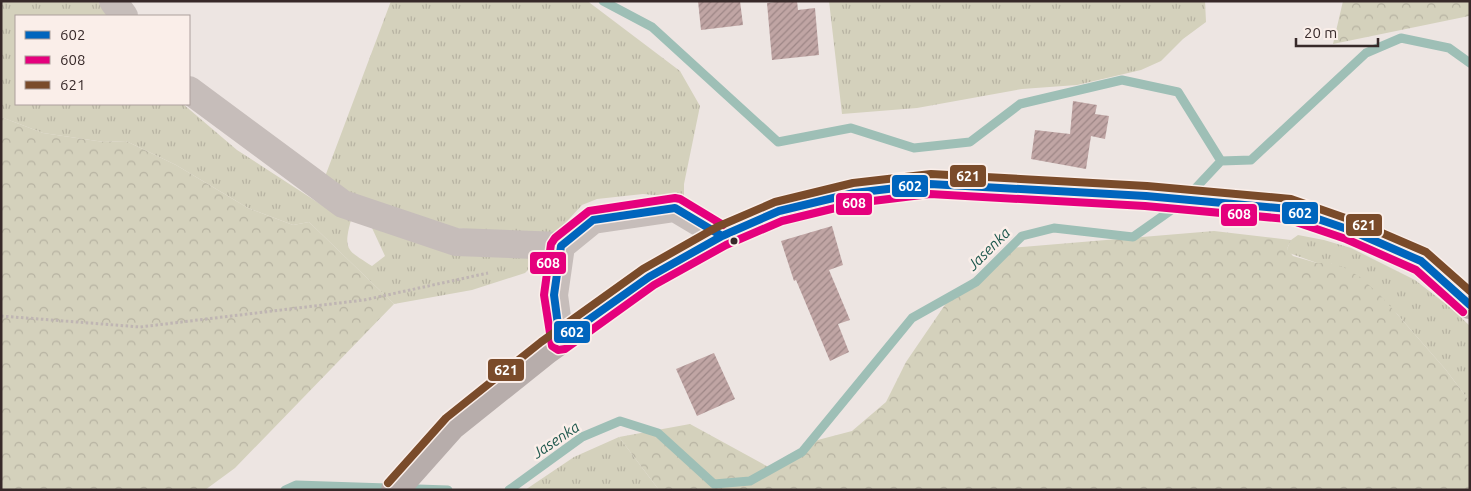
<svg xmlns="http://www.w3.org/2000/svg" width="1471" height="491" viewBox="0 0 1471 491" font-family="Ubuntu,sans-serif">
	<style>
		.grass { fill: url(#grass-tufts) }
		.forest { fill: url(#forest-crowns) }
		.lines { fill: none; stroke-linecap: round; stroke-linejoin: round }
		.stream { stroke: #9ebfb6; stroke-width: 9 }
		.building { fill: url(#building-hatch) }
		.path { stroke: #bfb5b3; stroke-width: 3; stroke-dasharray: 2.5 2.5; stroke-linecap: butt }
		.street { stroke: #c6bdba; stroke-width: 28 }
		.secondary { stroke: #b7adab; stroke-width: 28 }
		.bus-1-casing { stroke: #faeee9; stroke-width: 11 }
		.bus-2-casing { stroke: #faeee9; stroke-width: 11 }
		.bus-3-casing { stroke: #faeee9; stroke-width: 11 }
		.bus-1 { stroke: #0065bd; stroke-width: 8 }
		.bus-2 { stroke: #e5007d; stroke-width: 8 }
		.bus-3 { stroke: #7a4b2a; stroke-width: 8 }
		.bus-dot { fill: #372929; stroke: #faeee9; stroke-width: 2 }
		.labels { text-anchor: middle; stroke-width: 5; stroke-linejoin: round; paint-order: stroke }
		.water-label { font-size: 15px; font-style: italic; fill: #1e584d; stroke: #faeee9 }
		.line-badge { stroke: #faeee9; stroke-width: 2 }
		.badge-label { font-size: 14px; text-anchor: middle; font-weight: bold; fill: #fff }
	</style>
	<defs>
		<pattern id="grass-tufts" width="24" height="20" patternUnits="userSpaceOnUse" patternTransform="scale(1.25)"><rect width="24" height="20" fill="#d4d1bc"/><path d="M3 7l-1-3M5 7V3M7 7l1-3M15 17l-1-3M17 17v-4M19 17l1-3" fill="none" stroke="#b7b3a2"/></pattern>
		<pattern id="forest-crowns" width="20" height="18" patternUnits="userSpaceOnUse" patternTransform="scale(1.25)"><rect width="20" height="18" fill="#d4d1bc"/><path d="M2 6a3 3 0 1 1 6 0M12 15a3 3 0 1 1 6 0" fill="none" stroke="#b7b3a2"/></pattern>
		<pattern id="building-hatch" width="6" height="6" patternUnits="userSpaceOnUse" patternTransform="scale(1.25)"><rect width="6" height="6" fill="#c0a5a4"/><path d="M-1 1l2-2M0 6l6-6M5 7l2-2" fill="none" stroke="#9d8686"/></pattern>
	</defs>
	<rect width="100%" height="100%" fill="#ede5e2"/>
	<path class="grass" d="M1 1H98L107 16H16V104H183L237 150 334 213 351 220C343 250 347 250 372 266L385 256 372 228 547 251 525 273 472 290 394 304 309 222 293 225 248 208 176 165 126 141 104 142 43 133 1 117Z
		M391 1H588L590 3 680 71 700 106 684 184V198L643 194 597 199 582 205 558 231 547 234 451 228 401 217 323 182Z
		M829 1H1205L1206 22 1183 39 1161 61 1141 70 1077 85 1022 89 917 108 842 114Z
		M1298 235 1324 240 1351 248 1415 280 1451 308 1470 326V402L1446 370 1397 314 1331 263H1317L1289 253 1287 249 1291 240Z
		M619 437 659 490H525L574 457Z"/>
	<path class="forest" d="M1343 1H1470V17L1469 16 1333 44Z
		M1 117 43 133 104 142 126 141 176 165 248 208 293 225 309 222 394 304 235 468 205 490H1Z
		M1214 231 1291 240 1287 249 1293 256 1317 263H1331L1343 267 1360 277 1380 295 1397 314 1446 370 1470 402V490H659L619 437 690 424 772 469 810 442 852 431 886 402 906 362 951 296 1010 248Z"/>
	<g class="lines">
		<path class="stream" d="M603 1 652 27 778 142 851 128 914 148 970 142 1020 104 1122 80 1178 92 1221 161
			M1190 194 1221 161 1251 160 1366 53 1401 38 1449 48 1470 63
			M285 490 296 485 448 490
			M509 490 582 437 620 421 658 433 714 484 750 481 802 452 912 318 976 282 1022 236 1054 228 1133 237 1177 206"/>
	</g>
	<path class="building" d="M698 1H740L743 25 701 30Z
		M782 1H797L798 10 815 8 819 55 772 60 767 3Z
		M1073 101 1097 105 1095 114 1109 116 1105 139 1091 136 1086 169 1031 159 1035 130 1070 134Z
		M832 226 843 265 829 270 850 320 838 324 849 352 830 361 796 280 794 281 781 241Z
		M714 353 735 399 697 416 676 369Z"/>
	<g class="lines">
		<path class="path" d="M1 316 140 327 364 300 488 273"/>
		<path class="street" d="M113 1 124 16
			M189 90 343 204 456 242 561 246
			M560 340 554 295 561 246 593 220 675 208 722 236"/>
		<path class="secondary" d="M395 490 452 426 547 350 649 277 722 236 779 211 854 193 930 184 1146 196 1289 209 1350 230 1421 261 1470 305"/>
		<g class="bus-1-casing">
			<path id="bus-1" d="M675 208 722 236 649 277 560 340 554 295 561 246 593 220Z
				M722 236 779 211 854 193 930 184 1146 196 1289 209 1350 230 1421 261 1470 305"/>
		</g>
		<g class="bus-2-casing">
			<path id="bus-2" d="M723 225 680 199 675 198 589 211 555 238 551 244 544 295 552 346 558 350 565 349 654 285 726 245 782 221 856 203 930 194 1145 206 1287 219 1346 239 1416 270 1463 312"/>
		</g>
		<g class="bus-3-casing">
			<path id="bus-3" d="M388 483 446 418 541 342 643 269 717 227 775 202 853 183 931 174 1147 186 1291 199 1354 221 1426 252 1470 291"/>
		</g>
		<use href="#bus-1" class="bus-1"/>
		<use href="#bus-2" class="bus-2"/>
		<use href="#bus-3" class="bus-3"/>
	</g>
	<circle class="bus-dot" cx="734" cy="241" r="4.5"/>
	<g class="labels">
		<g class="water-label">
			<text transform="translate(989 249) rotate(-45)" y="5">Jasenka</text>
			<text transform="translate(556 440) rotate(-34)" y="5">Jasenka</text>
		</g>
	</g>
	<g class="line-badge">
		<rect x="949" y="164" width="38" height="24" rx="5" fill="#7a4b2a"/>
		<rect x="891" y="174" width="38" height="24" rx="5" fill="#0065bd"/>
		<rect x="835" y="192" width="38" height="24" rx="5" fill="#e5007d"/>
		<rect x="1281" y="201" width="38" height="24" rx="5" fill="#0065bd"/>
		<rect x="1220" y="203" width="38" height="24" rx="5" fill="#e5007d"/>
		<rect x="1345" y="213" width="38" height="24" rx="5" fill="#7a4b2a"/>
		<rect x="529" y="251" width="38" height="24" rx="5" fill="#e5007d"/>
		<rect x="553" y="320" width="38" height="24" rx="5" fill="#0065bd"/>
		<rect x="487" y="358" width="38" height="24" rx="5" fill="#7a4b2a"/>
	</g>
	<g class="badge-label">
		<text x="968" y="181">621</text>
		<text x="910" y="191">602</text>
		<text x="854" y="208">608</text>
		<text x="1300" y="218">602</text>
		<text x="1239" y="219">608</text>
		<text x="1364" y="230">621</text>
		<text x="548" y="268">608</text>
		<text x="572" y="337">602</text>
		<text x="506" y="375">621</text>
	</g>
	<rect width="1471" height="491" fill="none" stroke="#372929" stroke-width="5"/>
	<rect x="15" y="15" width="175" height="90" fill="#faeee9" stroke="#ac9f9c"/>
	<rect x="25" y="31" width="25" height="8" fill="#0065bd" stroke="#ac9f9c"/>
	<text x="60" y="40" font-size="15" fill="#372929">602</text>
	<rect x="25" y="56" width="25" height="8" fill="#e5007d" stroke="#ac9f9c"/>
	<text x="60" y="65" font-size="15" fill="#372929">608</text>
	<rect x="25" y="81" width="25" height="8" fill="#7a4b2a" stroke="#ac9f9c"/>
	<text x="60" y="90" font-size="15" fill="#372929">621</text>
	<path d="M1296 38v8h82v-8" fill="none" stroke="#372929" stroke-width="2.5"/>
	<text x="1304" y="38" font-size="15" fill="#372929" stroke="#faeee9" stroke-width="4" paint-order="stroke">20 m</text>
</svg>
